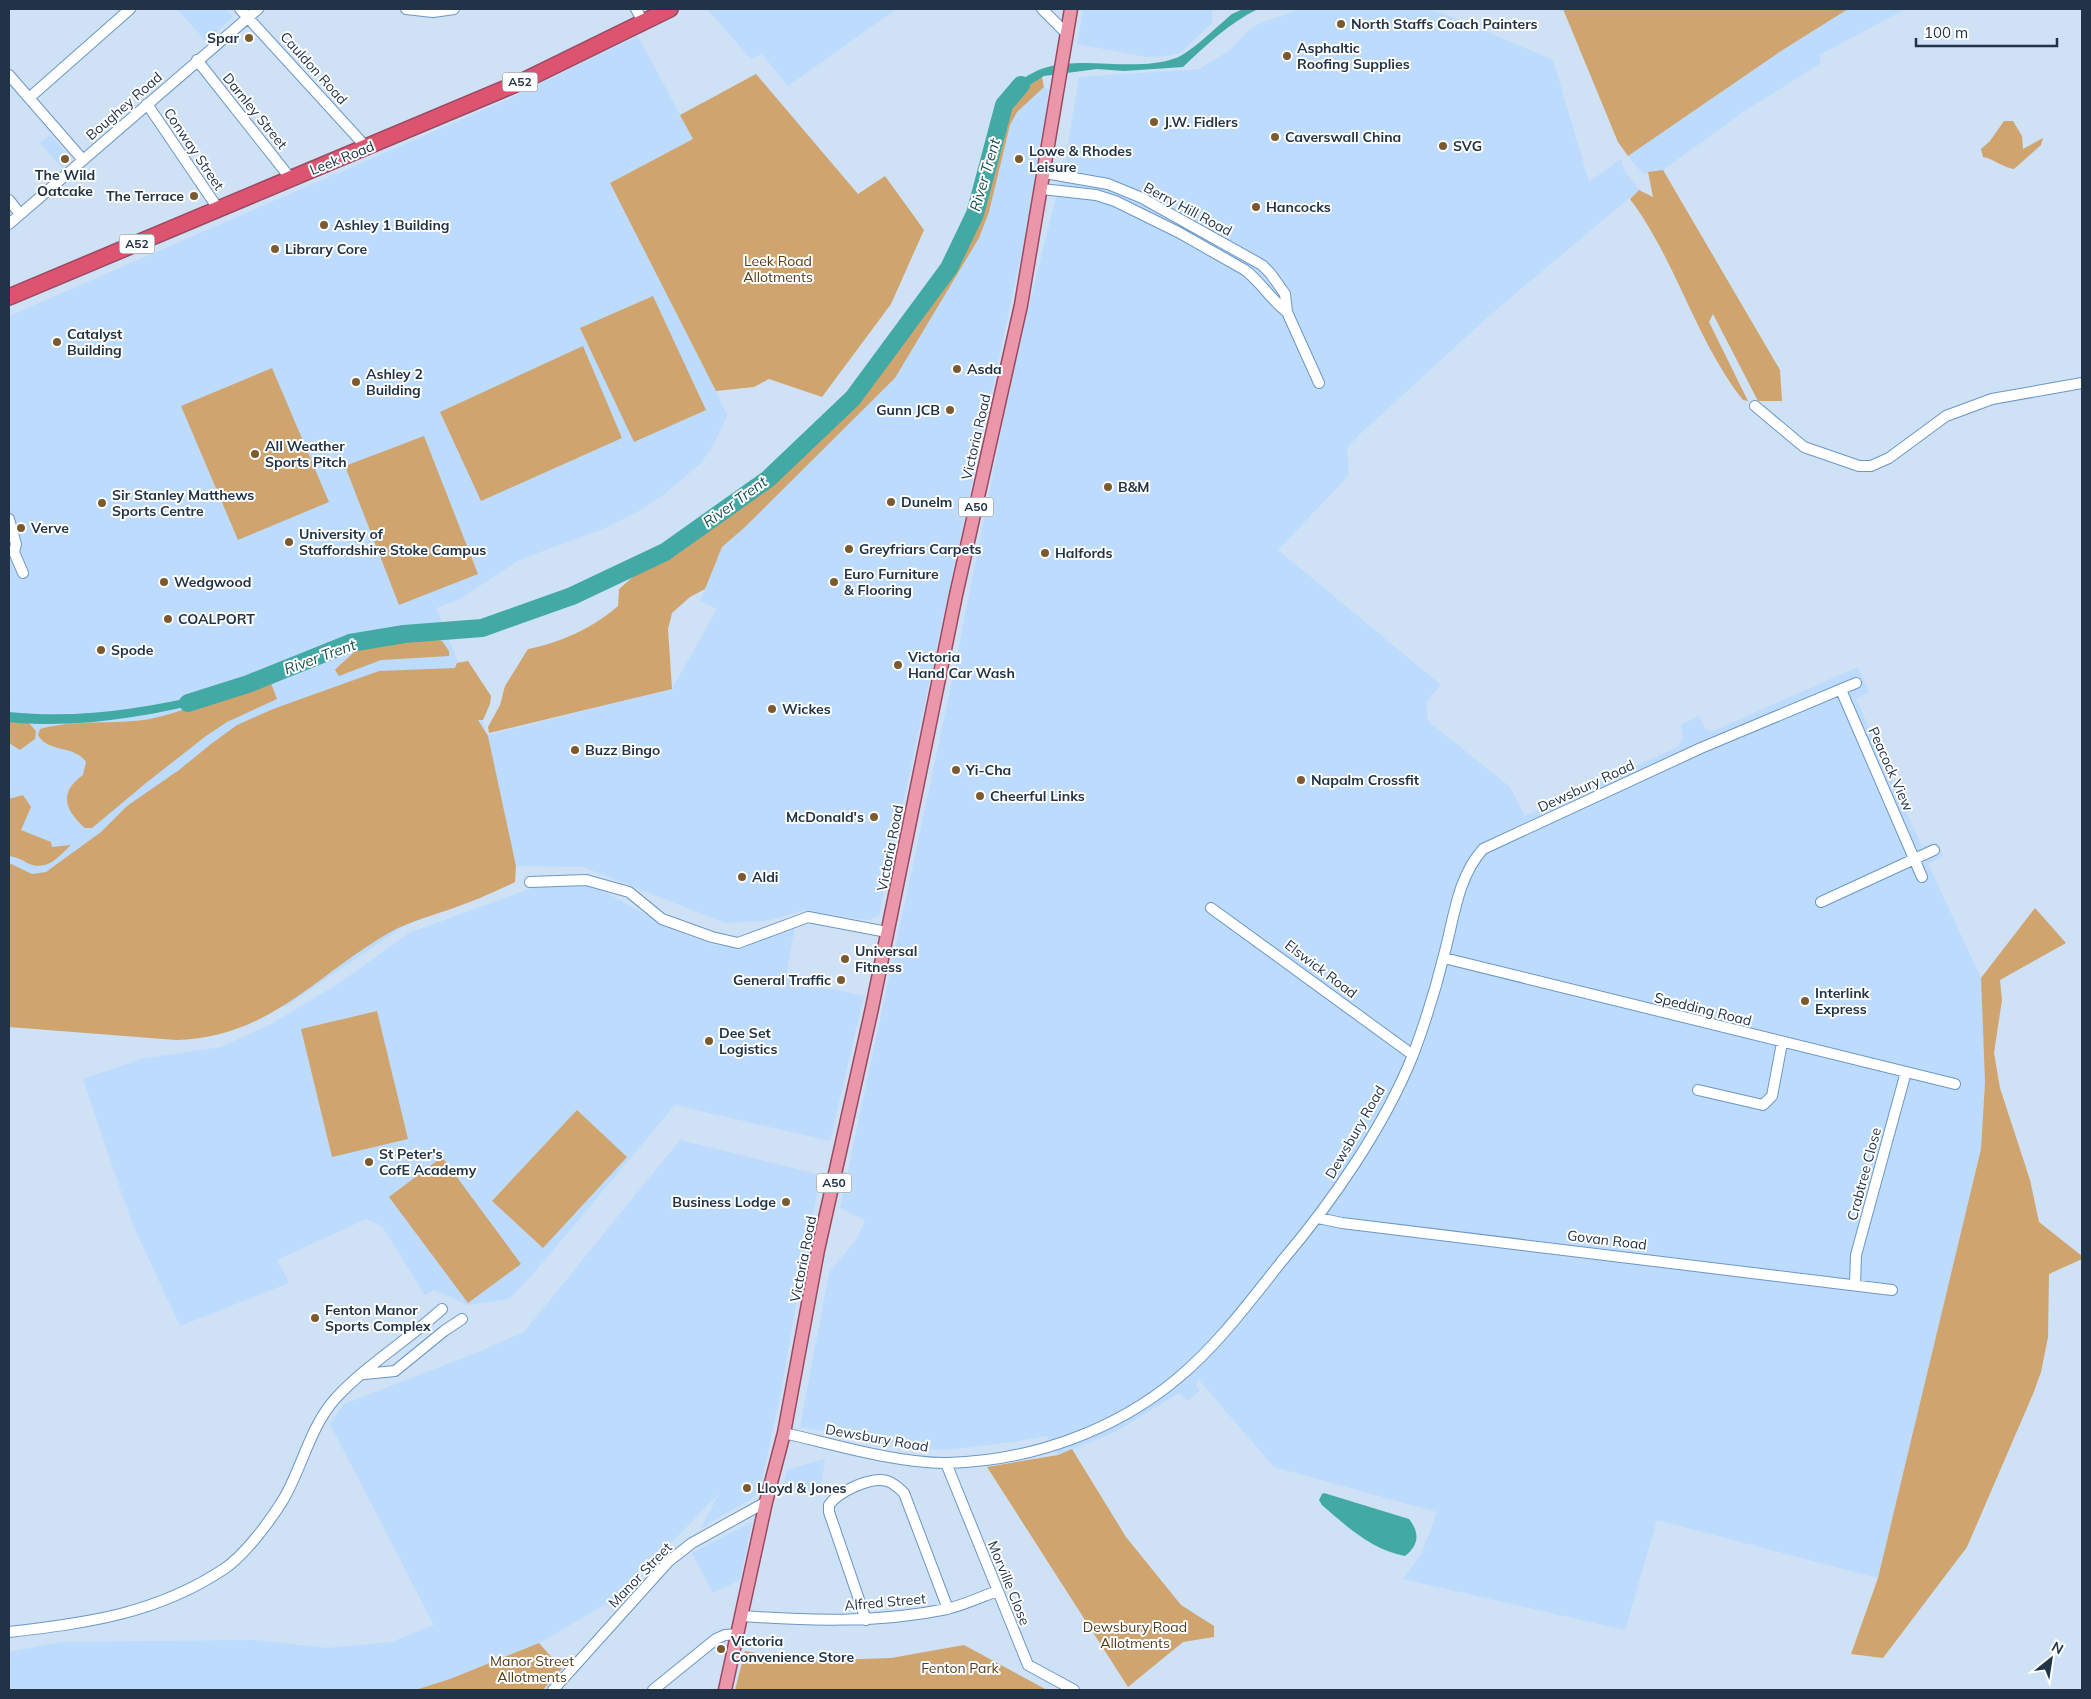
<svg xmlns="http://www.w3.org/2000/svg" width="2091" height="1699" viewBox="0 0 2091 1699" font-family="Mulish,sans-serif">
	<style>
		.built { fill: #bcdbfd }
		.green { fill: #d0a46f }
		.water { fill: #43a9a5 }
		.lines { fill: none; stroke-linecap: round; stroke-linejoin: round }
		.river { stroke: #43a9a5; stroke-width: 18 }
		.minor-casing { stroke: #6b97c6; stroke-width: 12 }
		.major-casing { stroke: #9b4862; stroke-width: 15 }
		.highway-casing { stroke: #9b4862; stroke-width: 18 }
		.minor { stroke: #fff; stroke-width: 10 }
		.major { stroke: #ea98a9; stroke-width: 12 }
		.highway { stroke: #dc5470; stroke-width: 15 }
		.poi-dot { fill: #7b5a30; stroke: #fff; stroke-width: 2 }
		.labels { text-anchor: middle; stroke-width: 4; stroke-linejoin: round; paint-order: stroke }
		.shield { fill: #fff; stroke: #64707e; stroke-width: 1 }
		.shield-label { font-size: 12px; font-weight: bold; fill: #213347 }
		.poi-label { font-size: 14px; font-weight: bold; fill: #213347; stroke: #fff; text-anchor: start }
		.street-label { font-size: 14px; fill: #213347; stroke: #fff }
		.park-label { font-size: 14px; fill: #553c1b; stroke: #fff }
		.water-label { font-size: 15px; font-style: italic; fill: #16514e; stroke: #fff }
	</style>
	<rect width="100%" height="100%" fill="#cee1f5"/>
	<path class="built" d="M177 9H225L233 17 206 41Z
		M707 9H896L788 86 762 54 751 59Z
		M1083 9H1212L1213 22 1180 53 1165 56 1146 57 1077 44Z
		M1301 9H1426L1442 13 1553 60 1589 182 1621 159 1624 170 1639 190 1491 314 1359 435 1347 448 1349 475 1278 550 1441 685 1426 702 1428 721 1510 787 1525 816 1678 747 1683 737 1681 725 1699 716 1706 730 1713 731 1858 667 1869 692 1856 699 1922 847 1936 842 1943 856 1928 864 1981 978 1985 1082 1981 1149 1878 1578 1657 1520 1625 1630 1403 1579 1422 1553 1437 1512 1274 1467 1198 1379 1196 1385 1199 1391 1188 1401 1179 1393 1115 1432 1058 1455 1047 1436 1013 1442 943 1450 919 1448 800 1427 829 1273 858 1237 865 1220 840 1208 955 667 1015 361 1065 161 1079 77 1200 69 1230 50 1247 32 1258 24Z
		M1848 9H1906L1819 55 1821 63 1743 112 1663 170 1643 174 1628 156 1781 51Z
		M638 36 693 139 611 183 716 391 727 416 711 449 700 464 663 495 637 512 603 529 521 559 458 600 436 608 488 735 672 689 717 609 700 601 722 547 895 378 979 238 989 212 1010 125 1017 112 1027 101 1044 87 1049 90 1023 246 879 916 869 920 802 911 766 921 725 923 583 867 516 866 492 758 515 882 463 904 407 924 286 1006 9 1027V316L511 98Z
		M50 135 72 159 62 168 40 143Z
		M585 883 611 895 669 928 710 944 737 948 795 927 786 975 824 987 864 996 830 1141 675 1105 534 1273 509 1299 468 1305 434 1290 425 1295 382 1226 366 1219 277 1260 289 1283 180 1326 132 1223 83 1079 141 1059 221 1047 271 1024 341 982 409 933 543 884Z
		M680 1140 821 1175 801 1275 782 1387 760 1489 755 1496 701 1528 720 1492 651 1564 613 1610 606 1604 539 1643 450 1679 415 1690H9V1652L61 1642 255 1640 327 1648 392 1642 434 1625 330 1424 344 1404 481 1351 524 1332Z
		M825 1459 821 1486 798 1493 787 1487 784 1481 787 1470Z
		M752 1522 740 1580 713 1593 692 1553Z"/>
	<path class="green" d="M1563 9H1848L1781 51 1628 156 1618 142Z
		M756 74 858 194 885 176 924 230 891 304 822 397 769 379 754 387 716 391 610 183 693 139 680 115Z
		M1042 77 1044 87 1017 112 1010 125 989 212 979 238 895 378 744 528 722 547 705 589 690 597 672 613 668 629 672 689 489 733 488 727 500 705 505 686 528 649C560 643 593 628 618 606L619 589 634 576 696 538 774 480 818 440 860 398 886 366 960 254 979 213 997 141 1013 100 1022 90Z
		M2004 121H2013L2022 136 2023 149 2043 138 2041 145 2014 169C2004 168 1994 159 1983 157L1981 149 1990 141Z
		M1663 170 1780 370 1782 401H1758L1713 314 1709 322 1748 401 1743 400C1695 339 1676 260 1630 199L1639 190 1653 197 1648 172Z
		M653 296 706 410 634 442 580 328Z
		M583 346 622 438 481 501 440 412Z
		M272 368 329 502 238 540 181 406Z
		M424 436 478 574 399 605 345 466Z
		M424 637 442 641 449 651V656L381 660 339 676 335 670C343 661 351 657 357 648L396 640Z
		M468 661 491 696 490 704 483 720H478L488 736 516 866 515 882C493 893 471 902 448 910 427 917 406 923 387 934 315 976 268 1038 176 1040L9 1027V863L32 874 46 872 101 832 127 806 179 770 211 744 237 725 273 709 379 671 455 668 457 663Z
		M271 683 277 699 227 722 206 736 146 783 92 828H85C65 810 58 793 83 775L86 762C75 745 48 753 38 735L40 729C75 719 114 725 150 719 192 711 229 687 271 683Z
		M9 722H28L36 731 35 739 20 750 9 743Z
		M23 795 31 807 21 830 51 842 52 847 71 845C57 858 47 872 27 863 21 859 16 857 9 856V799Z
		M2035 908 2066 943 2000 980 2002 1000 1994 1053 2000 1088 2030 1180 2039 1222 2082 1256V1259L2049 1274 2048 1337 2041 1372 2033 1394 1967 1547 1883 1658 1851 1654 1878 1578 1981 1149 1985 1082 1981 978Z
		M377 1011 408 1139 332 1157 301 1029Z
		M577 1110 627 1157 543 1248 492 1201Z
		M442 1157 521 1264 468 1303 389 1197Z
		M1072 1449 1126 1537 1181 1605 1214 1626V1637L1183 1642 1128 1687 987 1467 1058 1455Z
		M539 1643 562 1669 543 1690H415L450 1679Z
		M964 1645 1047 1690H735L745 1651 801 1661 891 1658Z"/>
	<path class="water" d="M1243 9H1258C1229 23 1206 45 1183 67L1124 71 1097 69 1044 76 1022 90 1013 100 1001 104C1042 35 1117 79 1176 58 1189 54 1220 24 1232 14Z
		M208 694 210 701C145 717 77 729 9 722V712C79 719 140 709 208 694Z
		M1324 1493 1409 1519C1420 1533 1419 1545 1405 1556 1372 1550 1346 1526 1322 1505L1319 1500 1322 1494Z"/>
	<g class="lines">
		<path class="river" d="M188 703 248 684 350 643 404 634 482 628 572 596 665 552 768 479 853 398 949 268 975 214 1004 105 1021 85"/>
		<g class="minor-casing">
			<path id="minor" d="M240 9 367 148
				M406 9 433 12 454 9
				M636 9 643 22
				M1042 9 1067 34
				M197 60 291 179
				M9 75 83 160
				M29 98 130 9
				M147 104 219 210
				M1045 173 1108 184 1142 198 1262 265 1270 273 1285 294 1287 312 1319 383
				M1042 189 1096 195 1115 201 1178 232 1245 270C1261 282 1270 299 1287 312
				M9 200 20 214
				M9 224 258 9
				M1755 406 1804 447 1859 466H1871L1889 458 1946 416 1992 399 2082 383
				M9 519 16 544 14 552 23 573
				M1841 690 1922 877
				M530 882 586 880 629 892 662 919 712 937 738 943 808 917 887 932
				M1821 902 1934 850
				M1211 908 1413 1055
				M1444 958 1955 1084
				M1698 1090 1763 1105 1772 1096 1782 1043
				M1318 1218 1342 1223 1892 1290
				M1855 1285 1856 1255 1906 1072
				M364 1374 395 1371 444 1331 462 1319
				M784 1433C833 1444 899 1464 948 1463 1030 1461 1115 1431 1178 1378 1218 1345 1250 1301 1282 1261 1332 1202 1384 1127 1413 1055 1425 1023 1436 988 1444 955 1454 919 1457 878 1483 849L1701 748 1856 683
				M946 1463 1028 1665 1074 1690
				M742 1616C810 1621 879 1623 947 1609 964 1605 981 1597 997 1591
				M866 1620 829 1512V1505C838 1492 871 1476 887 1481 894 1483 899 1488 904 1493L948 1609
				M9 1632C87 1623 156 1614 224 1569 245 1555 270 1521 283 1500 302 1468 310 1427 335 1399 366 1365 408 1340 442 1309
				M553 1690 669 1561 692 1543 766 1502
				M653 1690 716 1639 725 1635 738 1634"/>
		</g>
		<g class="major-casing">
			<path id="major" d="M725 1690 766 1502 784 1433 818 1250 872 1008 956 595 1021 305 1071 9"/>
		</g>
		<g class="highway-casing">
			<path id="highway" d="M9 297 523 81 670 9"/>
		</g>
		<use href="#minor" class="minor"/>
		<use href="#major" class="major"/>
		<use href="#highway" class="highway"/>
	</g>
	<g class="poi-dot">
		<circle cx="1341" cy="24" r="5"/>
		<circle cx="249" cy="38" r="5"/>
		<circle cx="1287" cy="56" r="5"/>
		<circle cx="1154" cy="122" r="5"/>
		<circle cx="1275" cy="137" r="5"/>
		<circle cx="1443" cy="146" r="5"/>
		<circle cx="65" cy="159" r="5"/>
		<circle cx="1019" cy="159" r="5"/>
		<circle cx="194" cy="196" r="5"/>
		<circle cx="1256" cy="207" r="5"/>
		<circle cx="324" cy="225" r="5"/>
		<circle cx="275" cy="249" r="5"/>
		<circle cx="57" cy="342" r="5"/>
		<circle cx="957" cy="369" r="5"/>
		<circle cx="356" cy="382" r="5"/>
		<circle cx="950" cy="410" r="5"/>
		<circle cx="255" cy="454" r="5"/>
		<circle cx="1108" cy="487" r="5"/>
		<circle cx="891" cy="502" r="5"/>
		<circle cx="102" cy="503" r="5"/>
		<circle cx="21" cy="528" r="5"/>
		<circle cx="289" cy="542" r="5"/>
		<circle cx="849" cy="549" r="5"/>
		<circle cx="1045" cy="553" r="5"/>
		<circle cx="164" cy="582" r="5"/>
		<circle cx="834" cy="582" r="5"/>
		<circle cx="168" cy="619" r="5"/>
		<circle cx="101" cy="650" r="5"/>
		<circle cx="898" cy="665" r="5"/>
		<circle cx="772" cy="709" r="5"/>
		<circle cx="575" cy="750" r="5"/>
		<circle cx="956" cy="770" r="5"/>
		<circle cx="1301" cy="780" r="5"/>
		<circle cx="980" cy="796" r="5"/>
		<circle cx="874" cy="817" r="5"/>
		<circle cx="742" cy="877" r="5"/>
		<circle cx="845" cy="959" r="5"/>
		<circle cx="841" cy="980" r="5"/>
		<circle cx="1805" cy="1001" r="5"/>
		<circle cx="709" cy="1041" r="5"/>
		<circle cx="369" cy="1162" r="5"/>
		<circle cx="786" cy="1202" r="5"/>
		<circle cx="315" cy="1318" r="5"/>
		<circle cx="747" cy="1488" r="5"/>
		<circle cx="721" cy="1649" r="5"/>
	</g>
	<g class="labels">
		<g class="shield">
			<rect x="502.5" y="72.5" width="35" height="19" rx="4"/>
			<rect x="119.5" y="234.5" width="35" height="19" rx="4"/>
			<rect x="958.5" y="497.5" width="35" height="19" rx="4"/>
			<rect x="816.5" y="1173.5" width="35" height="19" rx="4"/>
		</g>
		<g class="shield-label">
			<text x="520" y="86">A52</text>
			<text x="137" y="248">A52</text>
			<text x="976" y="511">A50</text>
			<text x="834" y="1187">A50</text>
		</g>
		<g class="poi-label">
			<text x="1351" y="29">North Staffs Coach Painters</text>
			<text x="239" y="43" text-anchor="end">Spar</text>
			<text x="1297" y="53">Asphaltic<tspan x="1297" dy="16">Roofing Supplies</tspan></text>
			<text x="1164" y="127">J.W. Fidlers</text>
			<text x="1285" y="142">Caverswall China</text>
			<text x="1453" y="151">SVG</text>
			<text x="1029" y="156">Lowe &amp; Rhodes<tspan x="1029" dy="16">Leisure</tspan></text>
			<text x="65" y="180" text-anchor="middle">The Wild<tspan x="65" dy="16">Oatcake</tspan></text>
			<text x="184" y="201" text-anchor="end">The Terrace</text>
			<text x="1266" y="212">Hancocks</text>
			<text x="334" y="230">Ashley 1 Building</text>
			<text x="285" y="254">Library Core</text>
			<text x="67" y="339">Catalyst<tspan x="67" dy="16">Building</tspan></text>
			<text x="967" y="374">Asda</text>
			<text x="366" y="379">Ashley 2<tspan x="366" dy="16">Building</tspan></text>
			<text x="940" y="415" text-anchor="end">Gunn JCB</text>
			<text x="265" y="451">All Weather<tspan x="265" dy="16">Sports Pitch</tspan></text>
			<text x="1118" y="492">B&amp;M</text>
			<text x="112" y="500">Sir Stanley Matthews<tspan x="112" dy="16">Sports Centre</tspan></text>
			<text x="901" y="507">Dunelm</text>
			<text x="31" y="533">Verve</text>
			<text x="299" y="539">University of<tspan x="299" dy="16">Staffordshire Stoke Campus</tspan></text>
			<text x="859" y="554">Greyfriars Carpets</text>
			<text x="1055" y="558">Halfords</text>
			<text x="844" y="579">Euro Furniture<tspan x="844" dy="16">&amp; Flooring</tspan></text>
			<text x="174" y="587">Wedgwood</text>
			<text x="178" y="624">COALPORT</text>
			<text x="111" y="655">Spode</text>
			<text x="908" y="662">Victoria<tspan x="908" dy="16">Hand Car Wash</tspan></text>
			<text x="782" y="714">Wickes</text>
			<text x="585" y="755">Buzz Bingo</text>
			<text x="966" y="775">Yi-Cha</text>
			<text x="1311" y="785">Napalm Crossfit</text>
			<text x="990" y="801">Cheerful Links</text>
			<text x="864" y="822" text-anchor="end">McDonald's</text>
			<text x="752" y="882">Aldi</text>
			<text x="855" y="956">Universal<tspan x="855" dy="16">Fitness</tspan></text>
			<text x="831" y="985" text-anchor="end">General Traffic</text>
			<text x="1815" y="998">Interlink<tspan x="1815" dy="16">Express</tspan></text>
			<text x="719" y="1038">Dee Set<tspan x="719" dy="16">Logistics</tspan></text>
			<text x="379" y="1159">St Peter's<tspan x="379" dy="16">CofE Academy</tspan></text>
			<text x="776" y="1207" text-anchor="end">Business Lodge</text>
			<text x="325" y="1315">Fenton Manor<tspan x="325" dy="16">Sports Complex</tspan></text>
			<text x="757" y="1493">Lloyd &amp; Jones</text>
			<text x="731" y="1646">Victoria<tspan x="731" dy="16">Convenience Store</tspan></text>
		</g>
		<g class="street-label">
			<text transform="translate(314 68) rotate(48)" y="5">Cauldon Road</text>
			<text transform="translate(124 106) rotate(-41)" y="5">Boughey Road</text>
			<text transform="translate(255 111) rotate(51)" y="5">Darnley Street</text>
			<text transform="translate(194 149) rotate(56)" y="5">Conway Street</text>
			<text transform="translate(342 158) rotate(-22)" y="5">Leek Road</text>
			<text transform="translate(1188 209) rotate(28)" y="5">Berry Hill Road</text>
			<text transform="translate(976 437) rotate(-77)" y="5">Victoria Road</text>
			<text transform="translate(1891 769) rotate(66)" y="5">Peacock View</text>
			<text transform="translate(1586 786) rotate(-25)" y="5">Dewsbury Road</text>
			<text transform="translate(890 848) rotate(-79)" y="5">Victoria Road</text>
			<text transform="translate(1321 969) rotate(37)" y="5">Elswick Road</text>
			<text transform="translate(1703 1009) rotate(14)" y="5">Spedding Road</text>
			<text transform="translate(1355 1132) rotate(-60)" y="5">Dewsbury Road</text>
			<text transform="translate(1864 1174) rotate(-75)" y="5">Crabtree Close</text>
			<text transform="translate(1607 1240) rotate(7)" y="5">Govan Road</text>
			<text transform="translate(803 1259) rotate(-79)" y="5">Victoria Road</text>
			<text transform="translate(877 1438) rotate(10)" y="5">Dewsbury Road</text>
			<text transform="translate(640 1575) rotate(-46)" y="5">Manor Street</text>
			<text transform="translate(1009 1583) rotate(68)" y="5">Morville Close</text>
			<text transform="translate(885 1602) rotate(-5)" y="5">Alfred Street</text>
		</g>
		<g class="park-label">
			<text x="778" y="266">Leek Road<tspan x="778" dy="16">Allotments</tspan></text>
			<text x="1135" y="1632">Dewsbury Road<tspan x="1135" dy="16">Allotments</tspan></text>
			<text x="532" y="1666">Manor Street<tspan x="532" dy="16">Allotments</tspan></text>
			<text x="960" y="1673">Fenton Park</text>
		</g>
		<g class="water-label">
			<text transform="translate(985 175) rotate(-74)" y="5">River Trent</text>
			<text transform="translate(735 502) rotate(-36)" y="5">River Trent</text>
			<text transform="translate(320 657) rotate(-20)" y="5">River Trent</text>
		</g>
	</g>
	<rect width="2091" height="1699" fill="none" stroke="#213347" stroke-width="20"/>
	<g transform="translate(2051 1659) rotate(30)" stroke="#ffffff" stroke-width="4" paint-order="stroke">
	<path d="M0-4L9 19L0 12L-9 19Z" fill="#213347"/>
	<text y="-8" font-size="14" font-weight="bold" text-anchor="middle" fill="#213347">N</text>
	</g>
	<path d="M1916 38v8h141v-8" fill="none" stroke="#213347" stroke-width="2.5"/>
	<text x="1924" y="38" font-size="15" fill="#213347" stroke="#ffffff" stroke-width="4" paint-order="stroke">100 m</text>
</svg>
